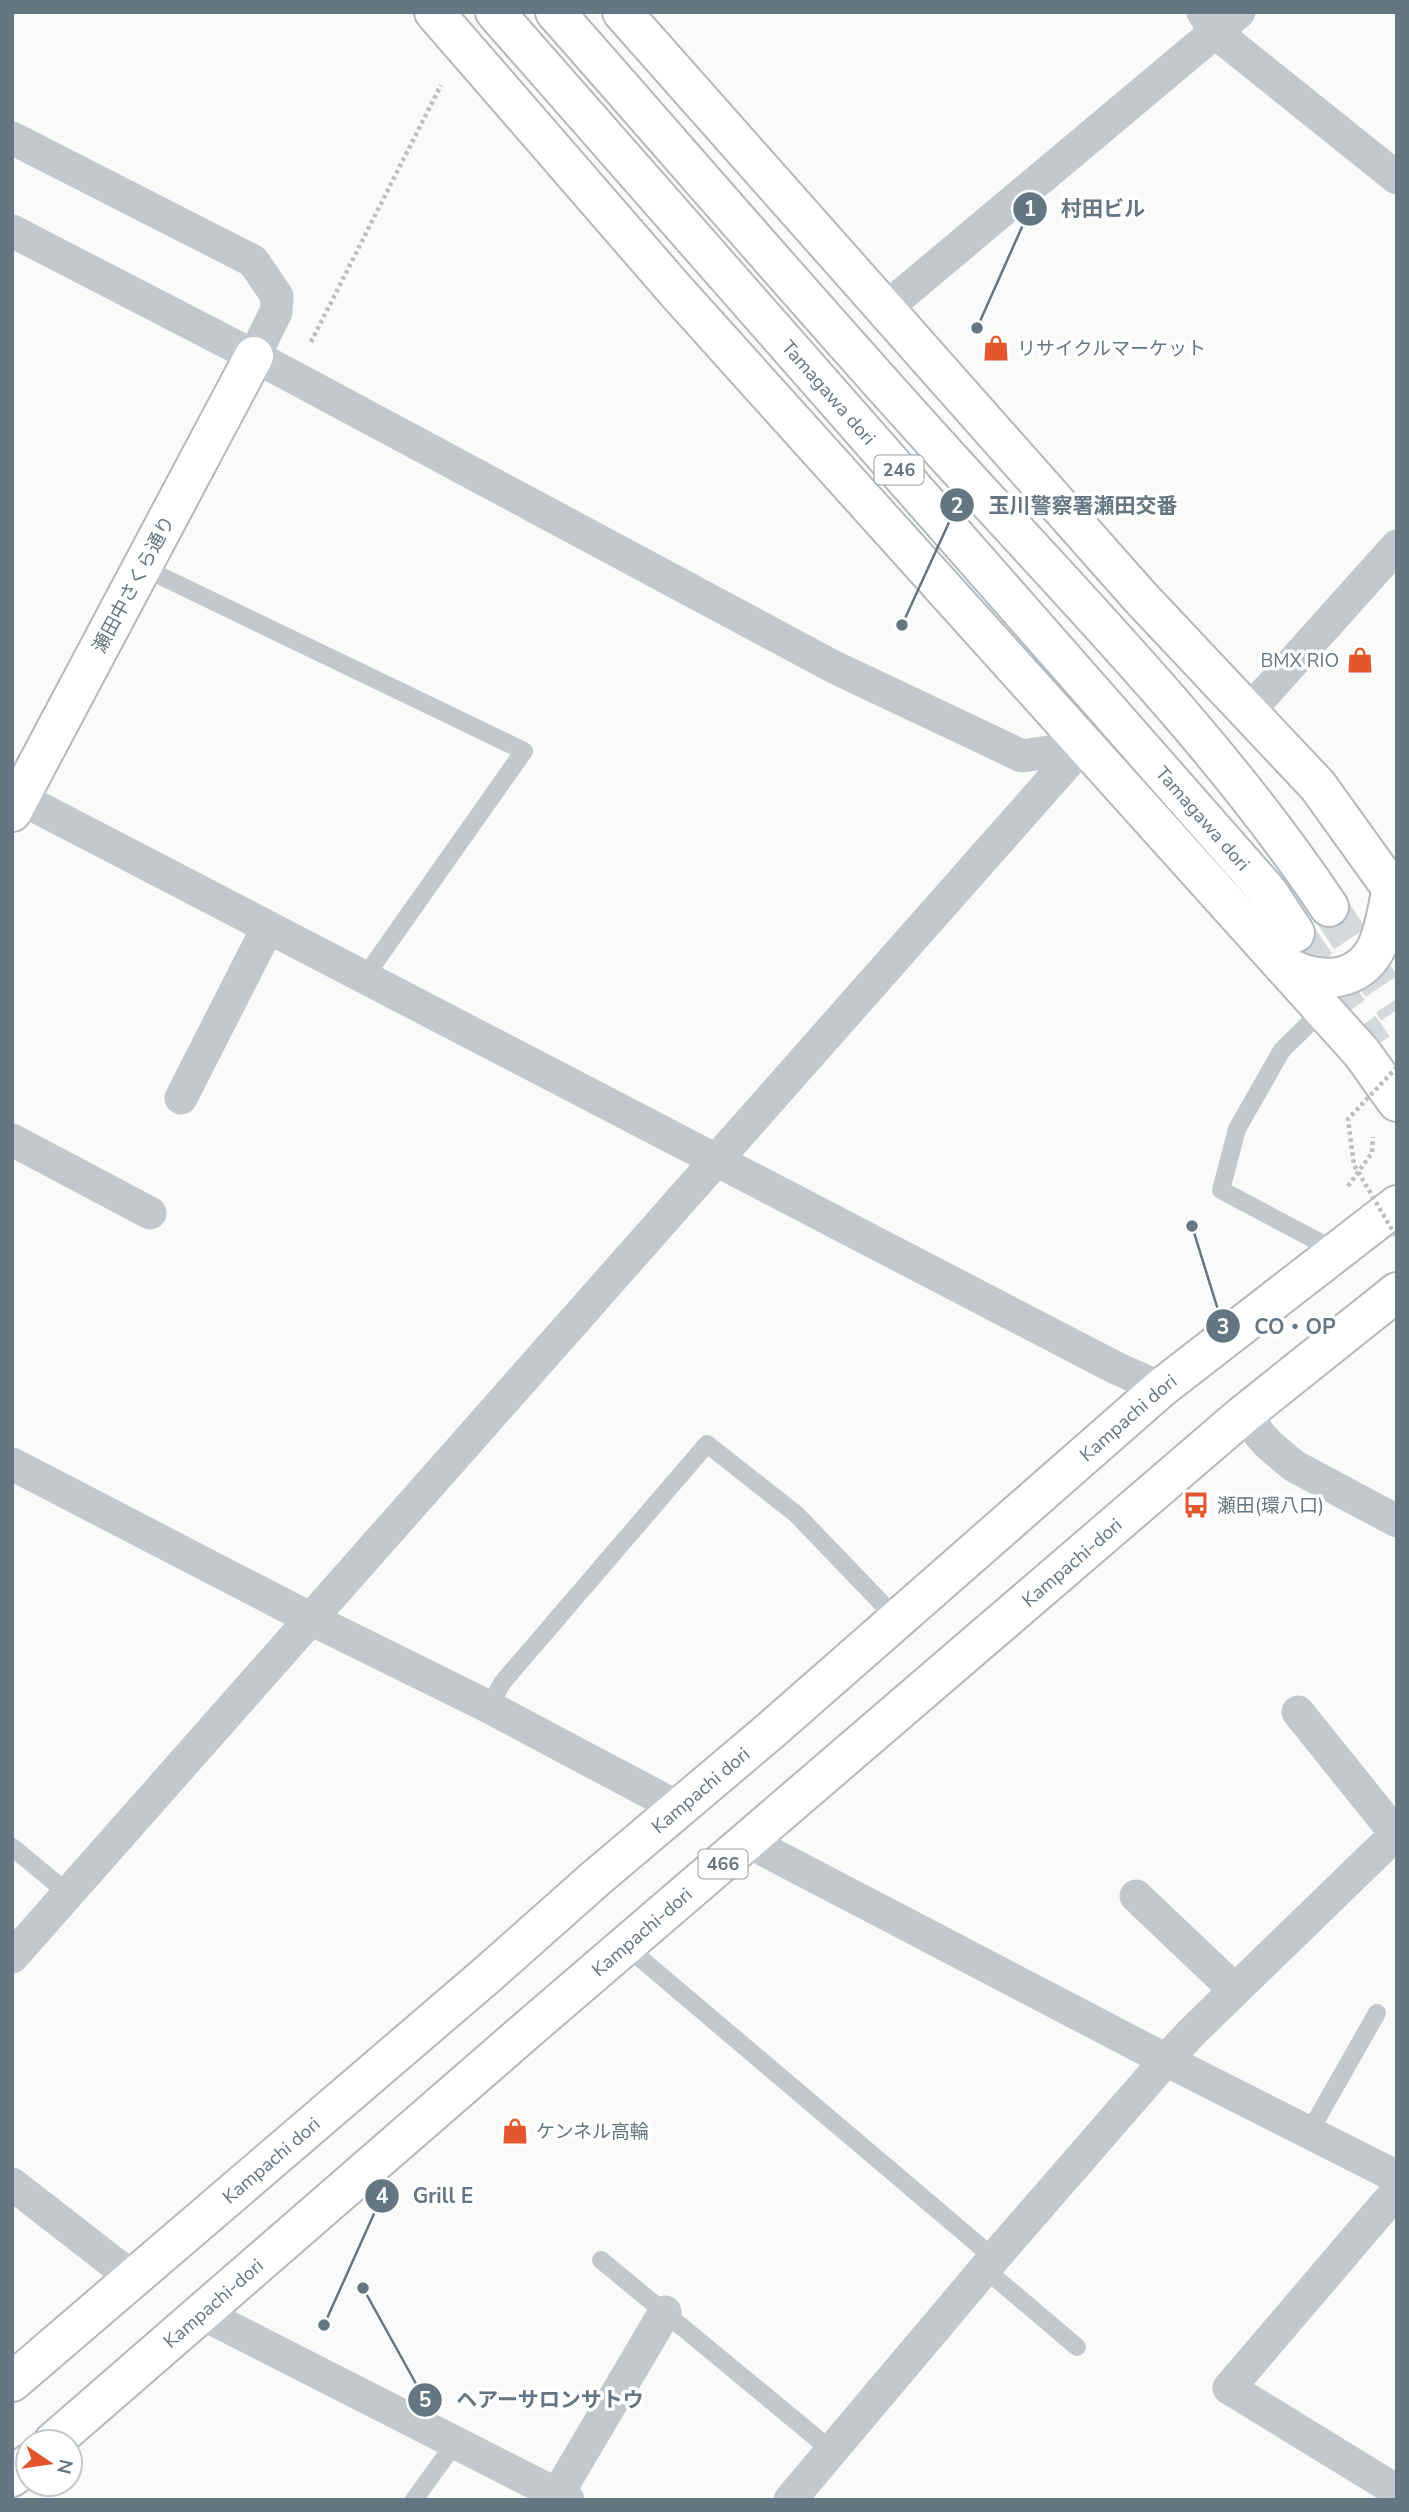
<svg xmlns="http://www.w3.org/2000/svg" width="1409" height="2512" viewBox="0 0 1409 2512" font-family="'Nunito Sans','Noto Sans JP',sans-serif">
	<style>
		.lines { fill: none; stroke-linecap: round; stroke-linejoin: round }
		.highway-tunnel { stroke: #d5d9db; stroke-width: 38; stroke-dasharray: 38 19; stroke-linecap: butt }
		.secondary-casing { stroke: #b3babf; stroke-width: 42 }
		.highway-casing { stroke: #b4b9bd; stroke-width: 42 }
		.path { stroke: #bbbfc2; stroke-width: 4.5; stroke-dasharray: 3.5 3.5; stroke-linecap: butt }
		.lane { stroke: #c3c8cc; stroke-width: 18 }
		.street { stroke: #c3c8cc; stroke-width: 33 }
		.secondary { stroke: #fff; stroke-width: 38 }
		.highway { stroke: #fff; stroke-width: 38 }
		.path-bridge { stroke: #bbbfc2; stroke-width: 4.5; stroke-dasharray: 3.5 3.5; stroke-linecap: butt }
		.labels { text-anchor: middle; stroke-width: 7; stroke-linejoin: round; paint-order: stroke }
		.shield { fill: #fff; stroke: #939fa8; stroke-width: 2 }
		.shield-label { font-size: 18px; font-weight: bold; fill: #657683 }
		.poi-label { font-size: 19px; fill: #657683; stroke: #fff; text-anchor: start }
		.street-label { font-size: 19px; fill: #657683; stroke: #fff }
		.leader { fill: none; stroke: #657683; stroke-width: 2.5 }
		.callout-dot { fill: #657683; stroke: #fff; stroke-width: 2.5 }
		.mark-label { font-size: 21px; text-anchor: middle; font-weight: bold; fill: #fff }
		.callout-label { font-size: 21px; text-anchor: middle; font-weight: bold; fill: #657683; stroke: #fff; stroke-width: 7; stroke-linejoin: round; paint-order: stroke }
	</style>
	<rect width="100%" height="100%" fill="#fafaf8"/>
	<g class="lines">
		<path class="highway-tunnel" d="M1329 907 1397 1010
			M1295 933 1374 1047"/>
		<g class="secondary-casing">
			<path id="secondary" d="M12 812 254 356"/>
		</g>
		<g class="highway-casing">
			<g id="highway">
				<path d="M434 12 676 291 1362 1053 1397 1102"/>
				<path id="s1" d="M495 12 1268 892 1295 933"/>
				<path d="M555 12C689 164 821 318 957 467 1085 608 1223 748 1329 907"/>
				<path d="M622 12 1141 598 1318 786 1397 896"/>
				<path d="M1281 963C1310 982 1353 987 1374 952 1385 934 1387 908 1392 888"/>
				<path id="s2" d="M12 2382 488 1974 595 1879 770 1731 1161 1388 1397 1205"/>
				<path id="s3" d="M53 2442 534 2024 1243 1415 1397 1292"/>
				<path d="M12 2477 28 2464"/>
			</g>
		</g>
		<path class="path" d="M311 342 441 85
			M1348 1186 1372 1153 1373 1137"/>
		<path class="lane" d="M142 567 524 751 364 978
			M1323 1010 1282 1050 1237 1129 1221 1190 1336 1251
			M489 1707 502 1683 707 1444 796 1514 898 1620
			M12 1847 69 1894
			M627 1947 994 2258
			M1310 2131 1377 2013
			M601 2260 831 2450
			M985 2269 1077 2347
			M414 2500 455 2443"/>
		<path class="street" d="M1203 12 1216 33 1397 178
			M12 138 253 261 277 296 276 312 254 356
			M12 231 254 356 834 667 1022 756 1055 751 1084 744
			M886 308 1239 12
			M1249 711 1397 546
			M12 794 1116 1368 1161 1388
			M181 1098 268 927
			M12 1140 150 1213
			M1243 1415 1268 1444 1294 1466 1397 1521
			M12 1464 311 1619 489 1707 679 1808
			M1298 1712 1396 1834
			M749 1842 1166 2060 1397 2177
			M1136 1896 1235 1990
			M12 1957 1084 744
			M12 2184 133 2278
			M1397 2191 1229 2388 1397 2491
			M201 2313 568 2500
			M557 2495 665 2312
			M790 2500 994 2258 1166 2060 1192 2032 1397 1833"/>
		<use href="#secondary" class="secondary"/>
		<use href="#highway" class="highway"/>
		<path class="path-bridge" d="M1397 1067 1348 1119 1354 1165 1397 1238"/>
	</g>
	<defs>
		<g id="shop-bare" transform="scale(2.1)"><path d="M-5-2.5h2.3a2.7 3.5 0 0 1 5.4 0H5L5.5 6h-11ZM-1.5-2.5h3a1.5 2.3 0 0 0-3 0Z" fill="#e4572e" stroke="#fff" stroke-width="2.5" paint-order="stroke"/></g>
		<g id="bus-bare" transform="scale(2.1)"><path d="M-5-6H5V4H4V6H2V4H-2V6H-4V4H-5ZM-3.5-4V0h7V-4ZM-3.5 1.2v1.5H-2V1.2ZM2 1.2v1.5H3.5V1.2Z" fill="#e4572e" stroke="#fff" stroke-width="2.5" paint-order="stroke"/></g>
	</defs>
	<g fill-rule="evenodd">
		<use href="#shop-bare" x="996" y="348"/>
		<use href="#shop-bare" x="1360" y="660"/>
		<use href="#bus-bare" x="1196" y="1505"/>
		<use href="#shop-bare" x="515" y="2131"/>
	</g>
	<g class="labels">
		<g class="shield">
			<rect x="874.5" y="455.5" width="49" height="29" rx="5"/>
			<rect x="698.5" y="1849.5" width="49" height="29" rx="5"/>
		</g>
		<g class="shield-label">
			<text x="899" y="476">246</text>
			<text x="723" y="1870">466</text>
		</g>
		<g class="poi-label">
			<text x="1017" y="355">リサイクルマーケット</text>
			<text x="1339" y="667" text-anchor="end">BMX RIO</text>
			<text x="1217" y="1512">瀬田(環八口)</text>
			<text x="536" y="2138">ケンネル高輪</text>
		</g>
		<g class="street-label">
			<text dy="7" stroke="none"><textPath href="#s1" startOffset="506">Tamagawa dori</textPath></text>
			<text transform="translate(133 584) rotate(-62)" y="7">瀬田中さくら通り</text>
			<text dy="7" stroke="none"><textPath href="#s1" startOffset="1073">Tamagawa dori</textPath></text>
			<text dy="7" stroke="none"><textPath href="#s2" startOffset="1475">Kampachi dori</textPath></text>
			<text dy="7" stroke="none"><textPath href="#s3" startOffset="1346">Kampachi-dori</textPath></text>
			<text dy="7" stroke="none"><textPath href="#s2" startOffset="908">Kampachi dori</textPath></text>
			<text dy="7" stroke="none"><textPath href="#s3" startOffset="779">Kampachi-dori</textPath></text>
			<text dy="7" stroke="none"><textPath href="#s2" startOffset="341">Kampachi dori</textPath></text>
			<text dy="7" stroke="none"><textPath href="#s3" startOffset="212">Kampachi-dori</textPath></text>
		</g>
	</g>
	<path class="leader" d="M977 328L1030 209M902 625L957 505M1192 1226L1223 1326M324 2325L382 2196M363 2288L425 2400"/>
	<g class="callout-dot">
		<circle cx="977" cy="328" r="7"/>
		<circle cx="902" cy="625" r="7"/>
		<circle cx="1192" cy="1226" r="7"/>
		<circle cx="324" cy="2325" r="7"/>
		<circle cx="363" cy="2288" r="7"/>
		<circle cx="1030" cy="209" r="18"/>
		<circle cx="957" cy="505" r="18"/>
		<circle cx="1223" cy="1326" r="18"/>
		<circle cx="382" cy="2196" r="18"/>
		<circle cx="425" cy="2400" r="18"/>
	</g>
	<g class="mark-label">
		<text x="1030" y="216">1</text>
		<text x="957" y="513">2</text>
		<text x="1223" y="1334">3</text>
		<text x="382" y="2203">4</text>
		<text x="425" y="2407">5</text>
	</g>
	<g class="callout-label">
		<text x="1103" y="216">村田ビル</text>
		<text x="1083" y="513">玉川警察署瀬田交番</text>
		<text x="1295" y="1334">CO・OP</text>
		<text x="443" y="2203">Grill E</text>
		<text x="550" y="2407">ヘアーサロンサトウ</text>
	</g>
	<rect width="1409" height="2512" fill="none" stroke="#657683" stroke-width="28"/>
	<g transform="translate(49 2463) rotate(103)"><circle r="33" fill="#ffffff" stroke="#c1c8cd" stroke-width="2"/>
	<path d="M0-5L12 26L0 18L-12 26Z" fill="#e4572e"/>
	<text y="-10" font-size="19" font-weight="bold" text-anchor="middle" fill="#657683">N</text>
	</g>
</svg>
